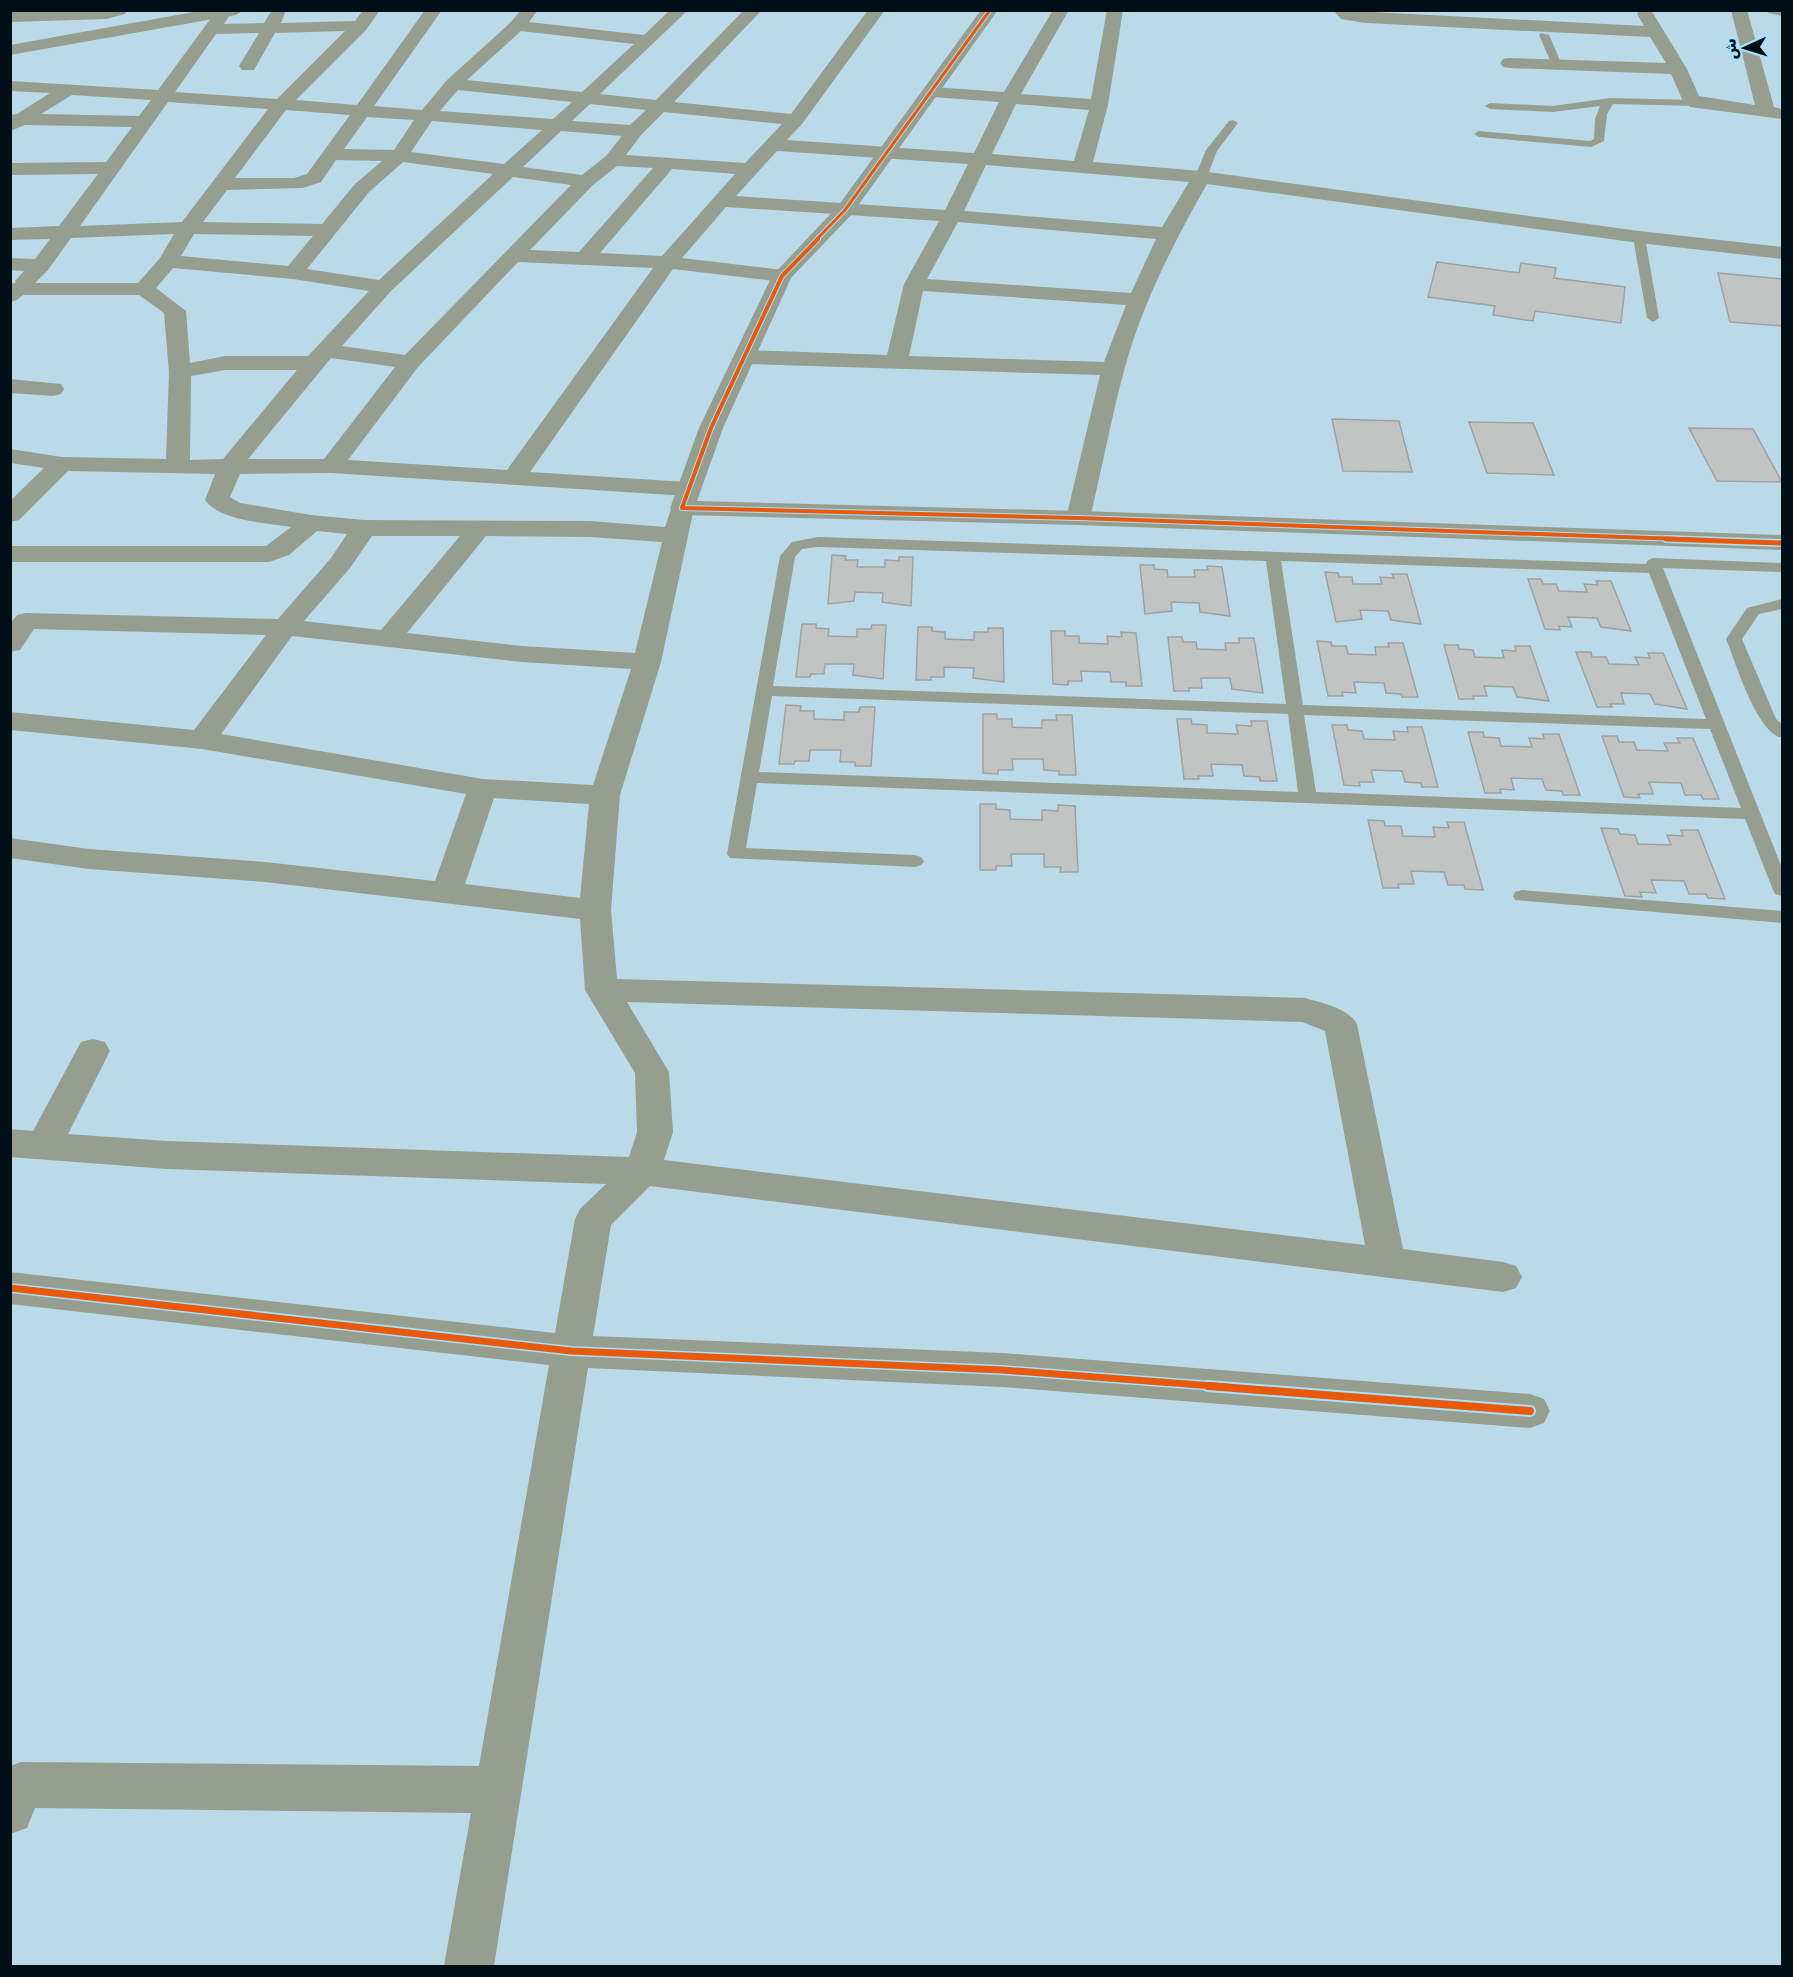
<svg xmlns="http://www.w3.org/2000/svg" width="1793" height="1977" viewBox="0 0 1793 1977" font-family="'DejaVu Sans','Noto Naskh Arabic',sans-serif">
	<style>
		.building { fill: #c2c4c4; stroke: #9ea1a2; stroke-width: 1.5 }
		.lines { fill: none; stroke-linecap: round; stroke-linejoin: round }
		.service { fill: #969e90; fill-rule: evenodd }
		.minor { fill: #969e90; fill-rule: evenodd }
		.tertiary { fill: #969e90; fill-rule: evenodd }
		.cycleway-far4-casing { stroke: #a6e1fd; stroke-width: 5 }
		.cycleway-far3-casing { stroke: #a6e1fd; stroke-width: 6 }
		.cycleway-far2-casing { stroke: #a6e1fd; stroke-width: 8 }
		.cycleway-far1-casing { stroke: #a6e1fd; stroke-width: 10 }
		.cycleway-casing { stroke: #a6e1fd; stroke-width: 12 }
		.cycleway-far4 { stroke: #e8590c; stroke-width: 3 }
		.cycleway-far3 { stroke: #e8590c; stroke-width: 4 }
		.cycleway-far2 { stroke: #e8590c; stroke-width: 5 }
		.cycleway-far1 { stroke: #e8590c; stroke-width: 7 }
		.cycleway { stroke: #e8590c; stroke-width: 8 }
	</style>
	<rect width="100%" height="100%" fill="#badae9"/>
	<path class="building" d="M1437 262 1519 273 1521 263 1556 268 1554 278 1625 287 1621 323 1535 311 1533 321 1493 315 1495 306 1428 297Z
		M1718 273 1782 279V326L1730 322Z
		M1332 419 1399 421 1412 472 1343 471Z
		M1469 422 1533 423 1554 475 1487 473Z
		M1689 428 1753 429 1782 482 1717 481Z
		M832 555 846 556 845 560H858L857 567H885V560L899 561V557H913L911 606 882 602 883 593 855 592 854 601 828 604Z
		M1140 565H1154V569L1167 570 1168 577H1195L1194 570H1208L1207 566 1222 567 1230 616 1200 612 1199 603 1171 602 1172 611 1145 614Z
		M1325 572 1338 573 1339 577H1352L1353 584H1382L1380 577 1394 578 1392 574H1407L1421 624 1391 620 1388 611 1360 610 1362 619 1336 622Z
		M1528 579H1541L1543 584H1556L1559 591 1587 592 1584 584 1598 585 1596 581H1611L1631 631 1601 627 1597 618 1568 617 1572 627 1559 626 1560 630 1545 629Z
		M802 624H816V628L829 629 828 636 857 637V629H871L872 625H886L883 679 853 675 854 664H825L824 674H811L810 677H796Z
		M918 627H932V631L945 632V639L974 640V632H988V628H1003L1004 682 973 678 974 668 944 667V677H931V680H916Z
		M1051 631H1065V636H1079V643L1108 644 1107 636 1122 637 1121 632 1136 633 1142 686H1126V682H1111L1110 672 1081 671 1082 681H1068V685L1053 684Z
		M1168 637H1182L1183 642H1196L1197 649 1226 650 1225 643H1239V638H1254L1263 693 1232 689 1230 678H1201L1202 688H1189V691H1174Z
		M1317 641 1331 642 1332 646H1346L1348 654 1376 655 1375 647H1389L1388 643H1403L1418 697H1402L1401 694 1386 693 1384 683 1354 682 1356 693 1342 692 1343 696H1328Z
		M1444 645H1458L1459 649 1473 650 1475 657 1504 658 1502 650 1516 651 1515 646H1530L1549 701 1517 697 1513 687 1484 686 1487 696H1473L1474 699H1459Z
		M1576 652H1591L1592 657H1606L1609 664 1639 665 1635 657 1650 658 1648 653H1663L1687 709 1655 704 1650 694 1621 693 1624 704H1610L1612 707H1597Z
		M786 705 801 706 800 711H814V719L844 720V712H859L860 707H875L871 766H855V762H840L841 750H810L809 761H795L794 764H779Z
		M983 714H997V719H1012V727L1042 728V720H1057L1056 715H1072L1076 775H1059V771L1044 770 1043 759H1012L1013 770H998V774L983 773Z
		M1177 719H1191L1192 724 1207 725V733L1238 734 1236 725 1252 726 1251 721H1267L1277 781H1260V777L1244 776 1242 765 1211 764 1213 776H1198L1199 779H1184Z
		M1332 725H1347L1348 730 1362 731 1364 739 1395 740 1393 731 1408 732 1407 727H1422L1438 787H1422L1421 783 1405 782 1402 771 1371 770 1374 782H1359L1360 786 1344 785Z
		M1468 732H1483L1484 737 1499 738 1501 746 1532 747 1529 738 1544 739 1543 734H1559L1580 795H1563L1562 791 1546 790 1542 779 1511 778 1514 790 1500 789 1501 793H1485Z
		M1602 736H1617L1619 742H1634L1637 750 1668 751 1664 743H1680L1677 738H1693L1719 799H1703L1701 795H1685L1681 783 1649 782 1653 794H1638L1640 798 1624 797Z
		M980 804H996V809L1010 810V819L1042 820V810L1058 811V805L1075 806 1078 872H1060L1061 867H1044V854H1011L1012 866H996V870H980Z
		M1368 820 1384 821 1385 826H1401L1403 836 1435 837 1433 827 1449 828 1447 822H1464L1483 890 1465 889 1464 885H1448L1444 872 1411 871 1414 884H1398L1399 888H1383Z
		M1601 828 1618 829 1620 834 1635 835 1638 844 1671 845 1667 835 1683 836 1681 830H1698L1725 899 1708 898 1706 894H1689L1684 881 1651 880 1656 893 1640 892 1642 897 1625 896Z"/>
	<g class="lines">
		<path class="service" d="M1541 33 1549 35 1562 65 1561 67 1552 65 1539 35Z
			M1610 98 1696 100 1701 103 1696 106 1613 104 1607 114 1604 141 1591 147 1479 137 1474 134 1479 131 1590 141 1594 139 1595 119 1600 106 1553 112 1490 109 1485 106 1490 103 1553 106Z
			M1233 120 1238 123 1217 151 1207 177 1205 179H1197L1195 177 1206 150 1229 121Z
			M1639 233 1645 237 1659 318 1653 322 1647 318 1633 237Z
			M818 537 1646 564 1648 560 1653 558 1782 563V572L1663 568 1782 868V896L1775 894 1773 890 1745 819 757 783 746 848 915 855 921 857 924 861 921 865 915 867 730 858 727 854 780 556 792 542ZM818 547 1266 561 1286 704 773 686 795 557 802 549ZM1281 561 1649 573 1706 719 1303 705ZM772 696 1288 714 1298 792 759 772ZM1304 715 1710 729 1741 808 1316 792Z
			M1782 599V609L1759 614 1742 639 1776 719 1782 724V738C1756 732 1736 663 1726 639L1747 608Z
			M1522 890 1782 911V923L1515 900 1513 896 1515 892Z"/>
		<path class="minor" d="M217 10H229L231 13 224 24 264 23 272 10H286L281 23 355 21 363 10H380L366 30 296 100 357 105 425 10H442L374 106 422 110 447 80 511 22 521 10H538L529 22 644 35 670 10H688L600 94 656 100 744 10H762L674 102 791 114 868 10H885L802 124 787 140 974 153 999 102 933 97 927 96 924 92 927 88 933 87 1004 92 1053 10H1069L1021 94 1091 99 1107 10H1123L1108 105 1093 162 1201 171 1639 231 1782 247V259L1639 243 1207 184C1175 240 1140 308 1124 371 1111 419 1102 469 1090 518L1087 523 1078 525 1069 523 1066 518 1100 375 746 364 738 362 735 357 738 352 746 350 887 355 904 284 939 221 726 207 682 258 782 270 789 272 792 276 789 280 782 282 673 269 530 472 687 482 696 484 699 489 696 494 687 496 331 473 240 474 230 497 240 503 311 515 364 520 590 521 665 527 673 503 682 501 691 503 694 508 661 662 620 795 611 910 617 979 1305 998C1322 1003 1348 1008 1357 1024L1403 1249 1503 1262 1516 1266 1522 1277 1516 1288 1503 1292 650 1186 611 1225 593 1336 1002 1353 1530 1394 1544 1399 1550 1411 1544 1423 1530 1428 1002 1387 588 1368 494 1966H444L471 1813 35 1808 27 1828 10 1834V1766L21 1762 479 1766 549 1365 10 1304V1272L555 1333 575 1219 580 1209 606 1184 167 1169 10 1157V1129L33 1131 81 1042 93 1039 105 1042 110 1051 68 1134 167 1141 629 1157 637 1132 635 1073 585 990 580 919 265 882 89 869 10 858V838L89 849 265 862 435 881 466 794 202 749 10 730V712L194 730 266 635 34 629 20 650 10 652V624L17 615 26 613 278 619 331 558 347 534 317 531 289 555 269 562H10V546H266L291 527C268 523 219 521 205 500L215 474 68 471 19 520 10 522V501L44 468 10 463V449L62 457 166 459 169 372 164 313 139 295H23L17 300 10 302V284L16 283 15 281 24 271 10 270V258L35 259 50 239 10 240V228L59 226 98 174 10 175V163L106 162 132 127 25 125 10 131 11 115 17 114 50 93 10 91V81L158 90ZM345 31 277 99 175 92 216 34 259 33 239 66 242 70H254L275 33ZM521 31 634 44 582 92 467 80ZM458 90 572 102 553 119 440 111ZM72 95 151 100 139 116 41 114ZM168 102 268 109 182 222 80 226ZM590 104 646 110 630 125 572 121ZM1016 104 1089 110 1074 161 992 154ZM286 110 350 115 307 174 294 178H235ZM664 112 782 124 745 163 626 155 641 135ZM367 117 414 120 394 150 344 149ZM432 121 542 130 504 164 411 152ZM561 131 622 136 606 156 582 175 523 167ZM777 151 968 164 945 210 736 196ZM336 160 382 161 355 184 322 224 203 222 227 190 303 188 321 182ZM403 162 493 174 379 280 307 269 369 192ZM986 165 1189 182 1162 227 964 211ZM617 166 653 168 579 252 530 250 593 185ZM672 169 735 174 662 256 600 253ZM513 177 571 185 405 355 342 346 391 291ZM958 222 1156 239 1131 293 927 279ZM174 234 160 258 138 283H35L48 270 71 238ZM194 234 313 236 288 266 181 256ZM518 262 653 268 507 470 348 460 418 367ZM173 268 293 279 369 291 308 356H225L190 363 186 311 156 288ZM923 291 1126 305 1104 362 909 356ZM331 358 395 367 324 459H248ZM225 370H297L223 459 190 460 191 376ZM372 536H460L381 630 304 621 350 568ZM486 536 590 537 662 542 635 653 522 646 407 633ZM292 636 522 662 631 669 593 785 483 779 221 734ZM494 798 589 804 580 898 465 884ZM627 1002 1302 1022 1325 1031 1365 1245 664 1160 673 1132 669 1072Z
			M1333 10 1644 26 1637 14 1639 11 1651 10 1687 69 1699 96 1755 105 1731 10H1747L1774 107 1782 109V119L1690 107 1682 99 1671 74 1509 68 1503 67 1500 63 1503 59 1509 58 1666 63 1650 37 1366 23 1341 19Z
			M1766 10H1782V16L1768 13Z
			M10 379 61 384 64 389 61 394 53 396 10 393Z"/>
		<path class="tertiary" d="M60 10H127V11L125 14 106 19 10 22V12Z
			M205 10H244L236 15 10 55V45Z
			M981 10H998L852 214 791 278 723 428 697 501 1078 511 1782 535V550L1078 525 682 515 673 513 670 508 699 428 772 276 838 206Z"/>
		<g class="cycleway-far4-casing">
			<path id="cycleway-far4" d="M816 240 845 210 990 10"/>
		</g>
		<g class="cycleway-far3-casing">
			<path id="cycleway-far3" d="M818 239 782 276 711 428 682 508 1078 518 1708 540"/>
		</g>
		<g class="cycleway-far2-casing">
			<path id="cycleway-far2" d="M1666 539 1782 543"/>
		</g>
		<g class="cycleway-far1-casing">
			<path id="cycleway-far1" d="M10 1288 571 1351 1002 1370 1227 1387"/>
		</g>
		<g class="cycleway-casing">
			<path id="cycleway" d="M1208 1386 1530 1411"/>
		</g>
		<use href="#cycleway-far4" class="cycleway-far4"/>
		<use href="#cycleway-far3" class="cycleway-far3"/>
		<use href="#cycleway-far2" class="cycleway-far2"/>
		<use href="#cycleway-far1" class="cycleway-far1"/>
		<use href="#cycleway" class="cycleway"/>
	</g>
	<rect width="1793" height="1977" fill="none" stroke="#000e17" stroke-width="24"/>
	<g transform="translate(1745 48) rotate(266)" stroke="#a6e1fd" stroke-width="4.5" paint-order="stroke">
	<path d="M0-4.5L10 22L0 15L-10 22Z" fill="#000e17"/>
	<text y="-9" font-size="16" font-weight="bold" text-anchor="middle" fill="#000e17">ش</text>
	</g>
</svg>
